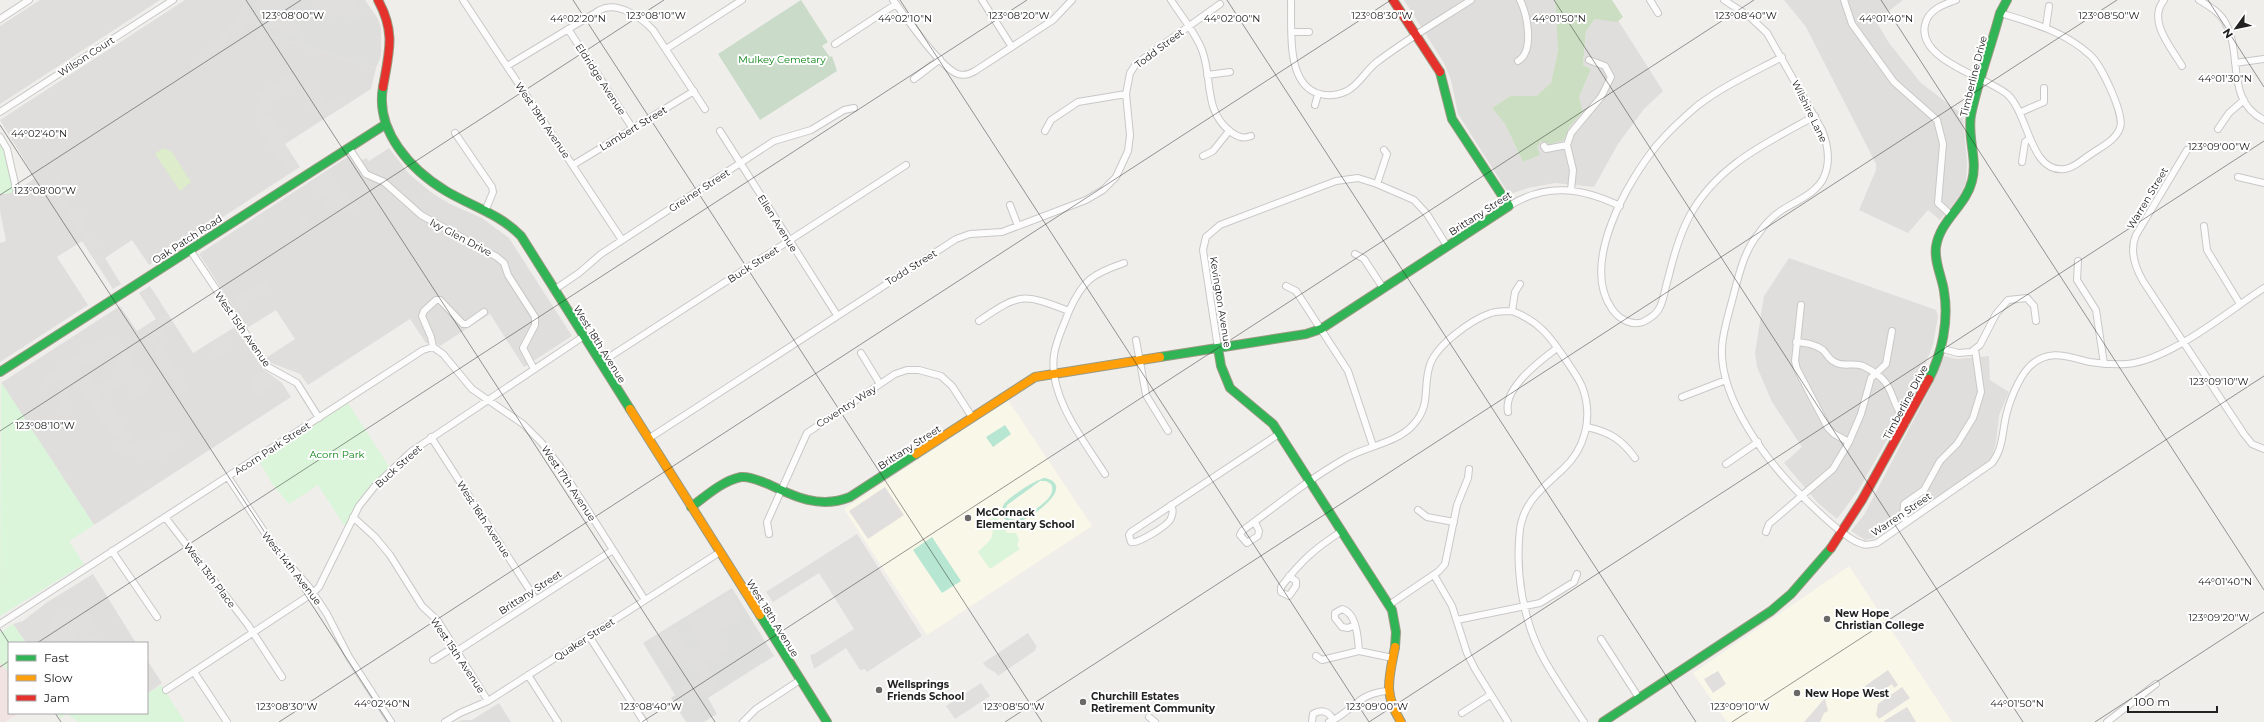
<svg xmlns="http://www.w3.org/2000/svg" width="2264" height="722" viewBox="0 0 2264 722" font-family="Montserrat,sans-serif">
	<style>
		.residential { fill: #dfdedc }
		.commercial { fill: #f1e3e1 }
		.education { fill: #f8f7e8 }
		.religious { fill: #dededc }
		.grass { fill: #ddeccb }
		.forest { fill: #cbdec1 }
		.cemetery { fill: #cadbca }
		.park { fill: #daf5da }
		.pitch { fill: #b7e6d2; fill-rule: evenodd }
		.parking { fill: #e0dfde }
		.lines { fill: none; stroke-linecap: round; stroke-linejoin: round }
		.street-casing { stroke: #c9c8c7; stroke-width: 8 }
		.fast-casing { stroke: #999a82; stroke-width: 10 }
		.slow-casing { stroke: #999a82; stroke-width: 10 }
		.jam-casing { stroke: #999a82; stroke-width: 10 }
		.street { stroke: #fdfcfc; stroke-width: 6 }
		.fast { stroke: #30b455; stroke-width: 8 }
		.slow { stroke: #ff9f0a; stroke-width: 8 }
		.jam { stroke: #e5322d; stroke-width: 8 }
		.ticks { fill: none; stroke: #222; stroke-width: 1; stroke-opacity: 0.45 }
		.poi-dot { fill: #6a6968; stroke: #fff; stroke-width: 1.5 }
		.labels { text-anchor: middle; stroke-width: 4; stroke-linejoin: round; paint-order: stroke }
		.street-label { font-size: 10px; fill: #222; stroke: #fff }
		.park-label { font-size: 10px; fill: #0c8416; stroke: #fff }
		.poi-label { font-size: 10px; font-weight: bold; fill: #222; stroke: #fff; text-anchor: start }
		.ticks-label { font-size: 10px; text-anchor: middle; fill: #222; stroke: #fff; stroke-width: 4; stroke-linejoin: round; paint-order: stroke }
	</style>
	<rect width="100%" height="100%" fill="#f0eeeb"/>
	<path class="residential" d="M40 0H160L0 104V26Z
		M185 0H248L243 3 263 34 376 68 371 89 285 144 300 167 149 265 132 240 105 258 121 284 113 289 82 241 57 257 88 305 0 362V243L6 241 0 211V194L11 193 12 189 22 187 35 178 0 120Z
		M1404 0H1555L1558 50 1551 83 1536 96H1510L1492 108 1505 124 1523 162 1541 141 1564 140 1570 126 1583 112 1579 97 1591 69 1583 65 1586 31 1595 19 1618 20 1663 91 1644 109 1618 144 1594 187 1555 183 1528 188 1513 193 1507 191 1458 114 1451 80 1444 63Z
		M1784 0H1903L1876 21 1889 43 1921 83 1963 115 1967 163 1966 182 1960 196 1940 220 1928 210 1908 233 1859 210 1876 170V164L1806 27Z
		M389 148 409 174 432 193 450 204 482 218 509 238 572 336 524 367 490 314 440 346 435 343H426L410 319 308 385 300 374 269 362 266 358 295 339 276 310 247 328 199 254 355 152 361 161 366 158 369 161Z
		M1789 258 1936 310 1938 316 1933 345 1913 394 1859 489 1837 519 1818 503 1784 463 1802 447 1772 402 1757 367 1755 353 1764 296Z
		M150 286 193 353 235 327 264 370 282 383 291 397 94 525 1 383 120 306 137 331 156 319 139 293Z
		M1944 356 1957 359 1989 356 1990 380 2009 392 1999 415 1996 442 1992 457 1985 465 1874 538 1865 540 1851 531 1864 515 1933 383Z
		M93 574 136 643H26L13 624 23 621 46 603Z
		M147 660 162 683 147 694Z
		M499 703 511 722H458L462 720H472Z"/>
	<path class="commercial" d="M0 662 9 673V713H19L5 722H0Z"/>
	<path class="education" d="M1008 400 1092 526 927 635 844 509Z
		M1849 566 1952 722H1727L1693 673Z"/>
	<path class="religious" d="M248 0H365L378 19 381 28V56L376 68 263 34 243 3Z
		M732 588 774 656 708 698 717 714 704 722H686L671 698 675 695 643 643Z"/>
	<path class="grass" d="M163 148 172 152 191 182 180 191 155 154Z"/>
	<path class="forest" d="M1555 0H1612L1623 17 1617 22 1595 19 1586 31 1583 65 1591 69 1579 97 1583 112 1570 126 1564 140 1550 144 1541 141 1537 147 1540 155 1523 162 1505 124 1492 108 1510 96H1536L1551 83 1558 50Z"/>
	<path class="cemetery" d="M801 0 828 42 822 46 830 57 832 56 837 71 760 120 718 54Z"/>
	<path class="park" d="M0 144 5 153 13 190 11 193 0 194Z
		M1 382 94 525 69 541 84 564 0 616Z
		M348 403 390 468C369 485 356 502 346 528L318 485 289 504 273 485 259 461Z
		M996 516 1007 533H1016L1019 539 1017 545 1020 549 990 569 978 552 991 539 993 532 987 521Z
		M13 624 26 643H9V672L0 663V633Z
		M161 685 185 722H79L67 714 61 718 55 713H147V694Z"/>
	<path class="pitch" d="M1005 425 1011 434 993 447 986 437Z
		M1045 478C1078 486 1029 520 1017 522 1013 523 1009 522 1005 519 1002 515 1001 509 1004 504 1009 497 1038 478 1045 478ZM1040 481H1046L1051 484C1059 499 1028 513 1018 520L1009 519 1005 512 1007 505Z
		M932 537 961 581 942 593 913 550Z"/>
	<path class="parking" d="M258 0H280L277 2 280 6 284 4 295 20 292 22 299 28 298 34 295 36 268 27 253 3Z
		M310 0H354L364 15 357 20 355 17 351 19 341 15 332 20 329 15 320 17Z
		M243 13 247 18 246 20 248 23 233 37 230 34 227 37 229 41 215 54 212 51 209 54 212 57 197 71 190 63Z
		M291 73 299 86 263 108 255 96Z
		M313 83 327 104 343 94 348 102 323 118 319 111 315 113 301 91Z
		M269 114 287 141 283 145 295 164 286 170 255 122Z
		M331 172 355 209 345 215 339 206 330 212 324 203 327 201 324 196 320 198 311 185Z
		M57 177 72 199 69 202 75 211 79 209 86 220 83 223 88 232 92 230 100 242 90 248 47 183Z
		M306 213 313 224 302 231 296 222Z
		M265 280 271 289 241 308 235 299Z
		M145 290 149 295 152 293 163 310 160 312 162 316 166 314 173 325 165 330 141 292Z
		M156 321 166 336 160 339 158 336 156 338 189 389 181 394 168 374 171 372 170 370 166 372 153 351 156 349 153 344 150 346 143 335 147 333 145 329Z
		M108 335 111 340 117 336 135 364 132 367 137 376 141 374 151 389 137 398 127 384 129 380 107 395 100 384 121 370 124 374 126 372 123 367 119 369 110 356 114 353 110 348 107 350 109 353 89 366 86 362 70 373 75 375V385H70L71 416H63V409H59L58 384H63V379L46 388 40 379Z
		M222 337 228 345 224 348 226 352 216 358 208 346Z
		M262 372 274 382 269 389 266 386 264 389 266 391 257 396 249 383Z
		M88 377 103 401 107 398 132 437 128 440 112 436 84 393 88 390 85 385 81 387 78 382Z
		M177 429 186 443 162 459 158 455 157 460 111 453 112 441 115 440 134 443 135 439 153 442V446L157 447 160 445 158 442Z
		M885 487 904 515 868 539 849 511Z
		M857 534 922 636 867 672 865 669 860 670 846 648 814 669 810 655 814 654 854 629 819 573 773 602 766 592Z
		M730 593 739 607 740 620 719 631 730 648 721 653 724 658 714 665 709 658 704 661 720 685 704 695 702 691 688 699 681 688 700 676 691 662 685 661 668 671 650 641 675 626 691 651 701 645 686 620Z
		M83 607 85 615 92 614 93 627H88L87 629 92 638 98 635 103 643H87L85 637 78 635 76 643 51 641 52 635 48 634 52 616 56 617 65 611 67 613 68 608Z
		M1028 633 1037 647 1035 648 1036 650 998 676 995 672 987 668 983 663Z
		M1888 670 1898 685 1894 688 1892 684 1873 698 1865 686Z
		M1718 671 1726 684 1713 693 1704 679Z
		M981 683 990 696 955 719 946 706Z
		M1902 687 1910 698 1879 719 1876 715 1878 704Z
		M1825 698 1828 711 1824 713 1820 722H1804Z
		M1907 707 1916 722H1885L1884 721Z"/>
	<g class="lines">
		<g class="street-casing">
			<path id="street" d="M463 0 622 240
				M893 0C906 17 940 68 958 74 964 76 970 74 975 71L1053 20 1072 0
				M982 0 1012 47
				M1171 0C1181 16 1195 32 1202 50 1213 79 1203 111 1231 132 1238 137 1243 139 1251 136
				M1291 0C1292 28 1285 85 1320 94 1330 97 1338 95 1347 91 1360 84 1366 70 1377 62 1407 39 1440 20 1471 0
				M1650 0 1658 13
				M1724 0 1750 17 1767 33 1822 130C1828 145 1831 163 1823 179 1815 194 1796 201 1782 210 1773 216 1765 224 1759 233 1744 251 1739 274 1733 297 1729 313 1723 330 1722 347 1719 399 1768 463 1803 497 1815 509 1847 540 1862 544 1867 546 1872 544 1877 543L1992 463C2002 450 2002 437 2005 421 2008 404 2018 378 2030 366 2049 348 2068 357 2090 362 2102 364 2114 365 2127 364 2170 360 2227 312 2264 288
				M1844 0 1852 24 1894 82 1937 120 1943 144 1938 203 1951 215
				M1956 0C1942 5 1928 10 1925 25 1917 61 1990 78 2008 95 2029 115 2030 174 2065 169 2074 168 2083 159 2091 154 2101 147 2115 141 2120 128 2125 115 2101 64 2090 55 2064 31 2032 23 2000 13
				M2164 0C2147 21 2171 47 2182 66
				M2199 0C2209 6 2221 13 2226 24 2243 56 2225 100 2264 120
				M0 19 29 0
				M2046 27 2049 6
				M568 29 633 129
				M1292 32H1309
				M835 44 896 4
				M666 49 742 0
				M1782 57C1754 72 1723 86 1697 106 1683 118 1669 131 1657 145 1627 182 1580 264 1612 309 1619 319 1631 326 1643 322 1649 319 1657 314 1660 307 1664 299 1665 288 1668 279 1673 258 1679 236 1689 217 1716 166 1766 143 1815 116
				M1518 61C1535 51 1527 14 1520 0
				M2235 63 2264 59
				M507 66 600 10C617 1 641 17 653 30L705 109
				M1207 75 1230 72
				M914 79 940 59
				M1126 94 1130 73 1136 64 1220 4
				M1315 105 1318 94
				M0 112 173 0
				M2021 112 2044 102V88
				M2218 129 2229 113 2244 100
				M720 131 837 315
				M455 133 492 187 493 192 486 209
				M0 137 7 149 16 188
				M1544 146 1546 149 1567 145
				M349 148 366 174 384 182 421 215 497 257 504 263 508 275 535 317V325L523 348 534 369
				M2187 150 2136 235C2129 251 2135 267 2143 281L2244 434 2252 444 2264 449
				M1203 156 1213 151 1229 131
				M2022 162 2025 142 2030 138
				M573 165 694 91
				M2238 177 2264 183
				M1377 184 1387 154 1384 150
				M1571 190 1573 170 1567 145 1571 133 1601 97 1611 77 1605 66 1589 60
				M1010 205 1018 226
				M1509 206C1547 182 1582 188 1620 206
				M2204 226 2207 250 2240 304
				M190 250 268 367 297 383 319 418
				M1355 254 1364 259 1383 288
				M2078 261 2077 280 2096 310 2104 364
				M1520 284 1515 292 1512 311C1541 322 1551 338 1568 363 1573 371 1580 380 1583 389 1593 418 1585 449 1563 469 1544 487 1524 501 1520 529 1515 572 1523 623 1545 661 1557 682 1571 702 1584 722
				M1286 286 1296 291 1348 371 1373 446
				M554 290 579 273 601 254 774 141 811 130 844 110 854 108
				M1801 305 1795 361 1797 369 1828 428 1834 434 1849 442
				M1069 311C1064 325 1056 340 1054 355 1048 396 1084 441 1105 474
				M979 321C1020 293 1023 293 1069 311 1083 280 1092 274 1124 263
				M1136 340 1146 395 1168 431
				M1796 342C1806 343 1815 344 1823 350 1826 353 1829 359 1833 361 1842 368 1854 362 1863 366 1898 383 1886 395 1906 423
				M433 347 443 354 472 389 523 424 541 442 559 465 645 600
				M433 347 431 337 422 316 424 311 436 300H440L463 324H467L484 312
				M1218 348 1203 250 1206 237 1220 225 1336 181 1358 178 1377 184 1414 200 1427 214 1447 246
				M1940 348 1958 353 1971 352 1980 345 1996 314 2008 300 2027 298 2034 306 2036 321
				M861 353 880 384
				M600 363 906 165
				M1682 397 1726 380
				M1508 412C1503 388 1540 361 1557 348
				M1587 427C1610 432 1622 440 1635 458
				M431 437 536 600
				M648 439 956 239 970 234 1002 232 1086 200 1103 190 1116 177 1128 151 1130 135 1126 94 1078 102 1051 120 1045 131
				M1726 464 1758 442
				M228 477 275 548 309 587 327 614 349 657 391 722
				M1171 505C1173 509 1173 514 1171 518 1169 525 1138 544 1131 542L1129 535 1131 532 1279 434
				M1418 510 1427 517 1454 522
				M165 517 248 625 282 677
				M353 517 375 537 390 555 422 606 438 621 488 701
				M1255 522 1259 531 1258 536 1247 543 1240 535 1242 531C1276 506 1309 479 1346 458 1367 446 1397 443 1413 425 1431 405 1423 390 1429 368 1434 346 1471 320 1491 313 1498 311 1505 311 1512 311
				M1907 522 1903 516 1904 504 1924 490 1940 461 1957 444 1973 418 1981 392 1975 349
				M1766 532 1769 524 1833 469 1849 442 1861 414 1871 378 1886 364 1892 331
				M769 534 767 522 807 433 895 374 907 370H919L941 376 952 386 972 417
				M112 551 157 617
				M1434 575 1452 606 1467 653 1475 669 1508 722
				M1289 576 1296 581V586L1289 596 1281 592V587C1301 561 1314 549 1342 531
				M1389 605 1439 571 1445 564 1457 505 1468 478 1469 469
				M1457 620 1540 603 1574 582 1577 574
				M0 624 423 350 433 347
				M1355 625 1348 628 1342 627 1335 618V613L1342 609C1357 613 1358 639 1359 651
				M589 636 644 722
				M1601 639 1639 698
				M457 651 613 550
				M1316 656 1322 660 1359 651 1393 658
				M433 660 454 647
				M194 672 227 722
				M528 675 558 722
				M166 690 313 593 319 587 359 506 375 486 412 451 584 336
				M1462 713 1490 695
				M1149 717 1155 722
				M445 722 460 713 488 701 720 552
				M743 722 756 709 800 680
				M1312 722 1313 714C1321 709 1329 711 1333 720
				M1329 722C1354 711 1357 693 1388 691
				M2107 722 2156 684"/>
		</g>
		<g class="fast-casing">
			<path id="fast" d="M383 87C375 131 411 170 446 191 471 206 500 214 521 236L630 409
				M1218 348 1221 366 1230 388 1273 424 1392 610 1396 632 1395 647
				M1160 357 1306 334 1321 329 1509 206 1452 119 1440 72
				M0 372 386 124
				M1929 379C1942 353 1949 321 1944 291 1942 277 1934 262 1936 247 1940 220 1966 206 1972 181 1978 160 1967 137 1971 115 1978 81 1991 47 2000 13L2007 0
				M691 507C706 496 722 481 741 477 750 476 760 481 768 484 795 497 820 509 850 497L916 454
				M760 615 827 722
				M1603 722 1771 611 1791 594 1831 548"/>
		</g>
		<g class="slow-casing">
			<path id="slow" d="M630 409 760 615
				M916 454 1035 377 1160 357
				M1395 647C1389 679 1383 693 1401 722"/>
		</g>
		<g class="jam-casing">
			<path id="jam" d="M378 0C396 33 389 52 383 87
				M1393 0 1440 72
				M1831 548 1862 500 1929 379"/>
		</g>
		<use href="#street" class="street"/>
		<use href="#fast" class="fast"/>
		<use href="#slow" class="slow"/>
		<use href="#jam" class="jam"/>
	</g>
	<path class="ticks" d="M246 0 715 722M573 0 1042 722M900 0 1369 722M1227 0 1696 722M1554 0 2023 722M1881 0 2264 590M2208 0 2264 87M0 125 388 722M0 195 301 0M0 431 664 0M0 629 9 643M37 643 1027 0M0 667 9 661M55 713 61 722M279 722 1391 0M642 722 1754 0M1005 722 2117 0M1369 722 2264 141M1732 722 2264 376M2095 722 2264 612"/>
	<g class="poi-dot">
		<circle cx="968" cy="518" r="4"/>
		<circle cx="1827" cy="619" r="4"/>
		<circle cx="879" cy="690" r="4"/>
		<circle cx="1797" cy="693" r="4"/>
		<circle cx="1083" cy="702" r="4"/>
	</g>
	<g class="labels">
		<g class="street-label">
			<text transform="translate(1159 48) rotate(-37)" y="4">Todd Street</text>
			<text transform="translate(86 56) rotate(-33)" y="4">Wilson Court</text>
			<text transform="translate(1973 76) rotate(-76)" y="4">Timberline Drive</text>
			<text transform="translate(601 79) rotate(57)" y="4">Eldridge Avenue</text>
			<text transform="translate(1810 111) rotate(64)" y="4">Wilshire Lane</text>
			<text transform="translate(543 120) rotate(56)" y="4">West 19th Avenue</text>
			<text transform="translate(633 128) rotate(-31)" y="4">Lambert Street</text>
			<text transform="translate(699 190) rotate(-33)" y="4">Greiner Street</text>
			<text transform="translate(2147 198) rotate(-59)" y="4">Warren Street</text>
			<text transform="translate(1480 213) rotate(-33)" y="4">Brittany Street</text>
			<text transform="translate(778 223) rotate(58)" y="4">Ellen Avenue</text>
			<text transform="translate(461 237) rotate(28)" y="4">Ivy Glen Drive</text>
			<text transform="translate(187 239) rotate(-33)" y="4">Oak Patch Road</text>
			<text transform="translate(753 264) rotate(-33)" y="4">Buck Street</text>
			<text transform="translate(911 267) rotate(-32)" y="4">Todd Street</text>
			<text transform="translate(1221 302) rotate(81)" y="4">Kevington Avenue</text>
			<text transform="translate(243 329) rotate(55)" y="4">West 15th Avenue</text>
			<text transform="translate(600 344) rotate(58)" y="4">West 18th Avenue</text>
			<text transform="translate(1905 402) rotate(-62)" y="4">Timberline Drive</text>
			<text transform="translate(846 406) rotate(-33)" y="4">Coventry Way</text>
			<text transform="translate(909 447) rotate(-33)" y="4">Brittany Street</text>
			<text transform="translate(272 448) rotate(-33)" y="4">Acorn Park Street</text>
			<text transform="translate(398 466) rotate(-42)" y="4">Buck Street</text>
			<text transform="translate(569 483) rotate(56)" y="4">West 17th Avenue</text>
			<text transform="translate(1901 514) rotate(-34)" y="4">Warren Street</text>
			<text transform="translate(484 519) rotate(57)" y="4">West 16th Avenue</text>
			<text transform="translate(292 568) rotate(52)" y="4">West 14th Avenue</text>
			<text transform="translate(210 575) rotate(53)" y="4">West 13th Place</text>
			<text transform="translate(530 592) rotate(-33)" y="4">Brittany Street</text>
			<text transform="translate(773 618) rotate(58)" y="4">West 18th Avenue</text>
			<text transform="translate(584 639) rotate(-33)" y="4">Quaker Street</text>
			<text transform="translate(458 655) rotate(56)" y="4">West 15th Avenue</text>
		</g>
		<g class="park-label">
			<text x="782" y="63">Mulkey Cemetary</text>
			<text x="337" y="458">Acorn Park</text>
		</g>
		<g class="poi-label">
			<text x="976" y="516">McCornack<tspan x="976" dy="12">Elementary School</tspan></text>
			<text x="1835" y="617">New Hope<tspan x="1835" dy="12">Christian College</tspan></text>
			<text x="887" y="688">Wellsprings<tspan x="887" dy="12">Friends School</tspan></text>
			<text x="1805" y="697">New Hope West</text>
			<text x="1091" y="700">Churchill Estates<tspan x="1091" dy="12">Retirement Community</tspan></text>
		</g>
	</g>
	<g class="ticks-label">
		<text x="293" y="19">123°08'00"W</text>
		<text x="656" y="19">123°08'10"W</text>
		<text x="1019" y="19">123°08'20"W</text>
		<text x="1382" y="19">123°08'30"W</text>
		<text x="1746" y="19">123°08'40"W</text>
		<text x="2109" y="19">123°08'50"W</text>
		<text x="578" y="22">44°02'20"N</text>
		<text x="905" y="22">44°02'10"N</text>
		<text x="1232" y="22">44°02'00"N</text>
		<text x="1559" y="22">44°01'50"N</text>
		<text x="1886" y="22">44°01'40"N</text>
		<text x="2225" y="82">44°01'30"N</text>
		<text x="39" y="137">44°02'40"N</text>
		<text x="2219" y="150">123°09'00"W</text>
		<text x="45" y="194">123°08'00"W</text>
		<text x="2219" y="385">123°09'10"W</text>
		<text x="45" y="429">123°08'10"W</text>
		<text x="2225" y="585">44°01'40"N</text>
		<text x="2219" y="621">123°09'20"W</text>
		<text x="382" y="707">44°02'40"N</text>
		<text x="2017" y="707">44°01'50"N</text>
		<text x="287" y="710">123°08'30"W</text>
		<text x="651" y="710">123°08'40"W</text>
		<text x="1014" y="710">123°08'50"W</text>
		<text x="1377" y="710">123°09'00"W</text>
		<text x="1740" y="710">123°09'10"W</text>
	</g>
	<rect x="8" y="642" width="140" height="72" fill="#ffffff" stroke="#a7a7a7"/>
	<rect x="16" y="655" width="20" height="6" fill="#30b455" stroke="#a7a7a7"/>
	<text x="44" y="662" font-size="12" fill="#222222">Fast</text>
	<rect x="16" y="675" width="20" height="6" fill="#ff9f0a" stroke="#a7a7a7"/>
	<text x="44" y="682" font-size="12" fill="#222222">Slow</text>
	<rect x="16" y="695" width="20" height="6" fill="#e5322d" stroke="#a7a7a7"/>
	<text x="44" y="702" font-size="12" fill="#222222">Jam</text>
	<g transform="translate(2236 28) rotate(237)" stroke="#ffffff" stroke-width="3" paint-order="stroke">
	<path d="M0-3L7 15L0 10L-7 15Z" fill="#222222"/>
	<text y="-6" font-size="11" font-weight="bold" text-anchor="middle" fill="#222222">N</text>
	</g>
	<path d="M2128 706v6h89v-6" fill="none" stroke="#222222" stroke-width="2"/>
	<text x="2134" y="706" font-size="12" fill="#222222" stroke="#ffffff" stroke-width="3" paint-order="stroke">100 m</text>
</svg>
